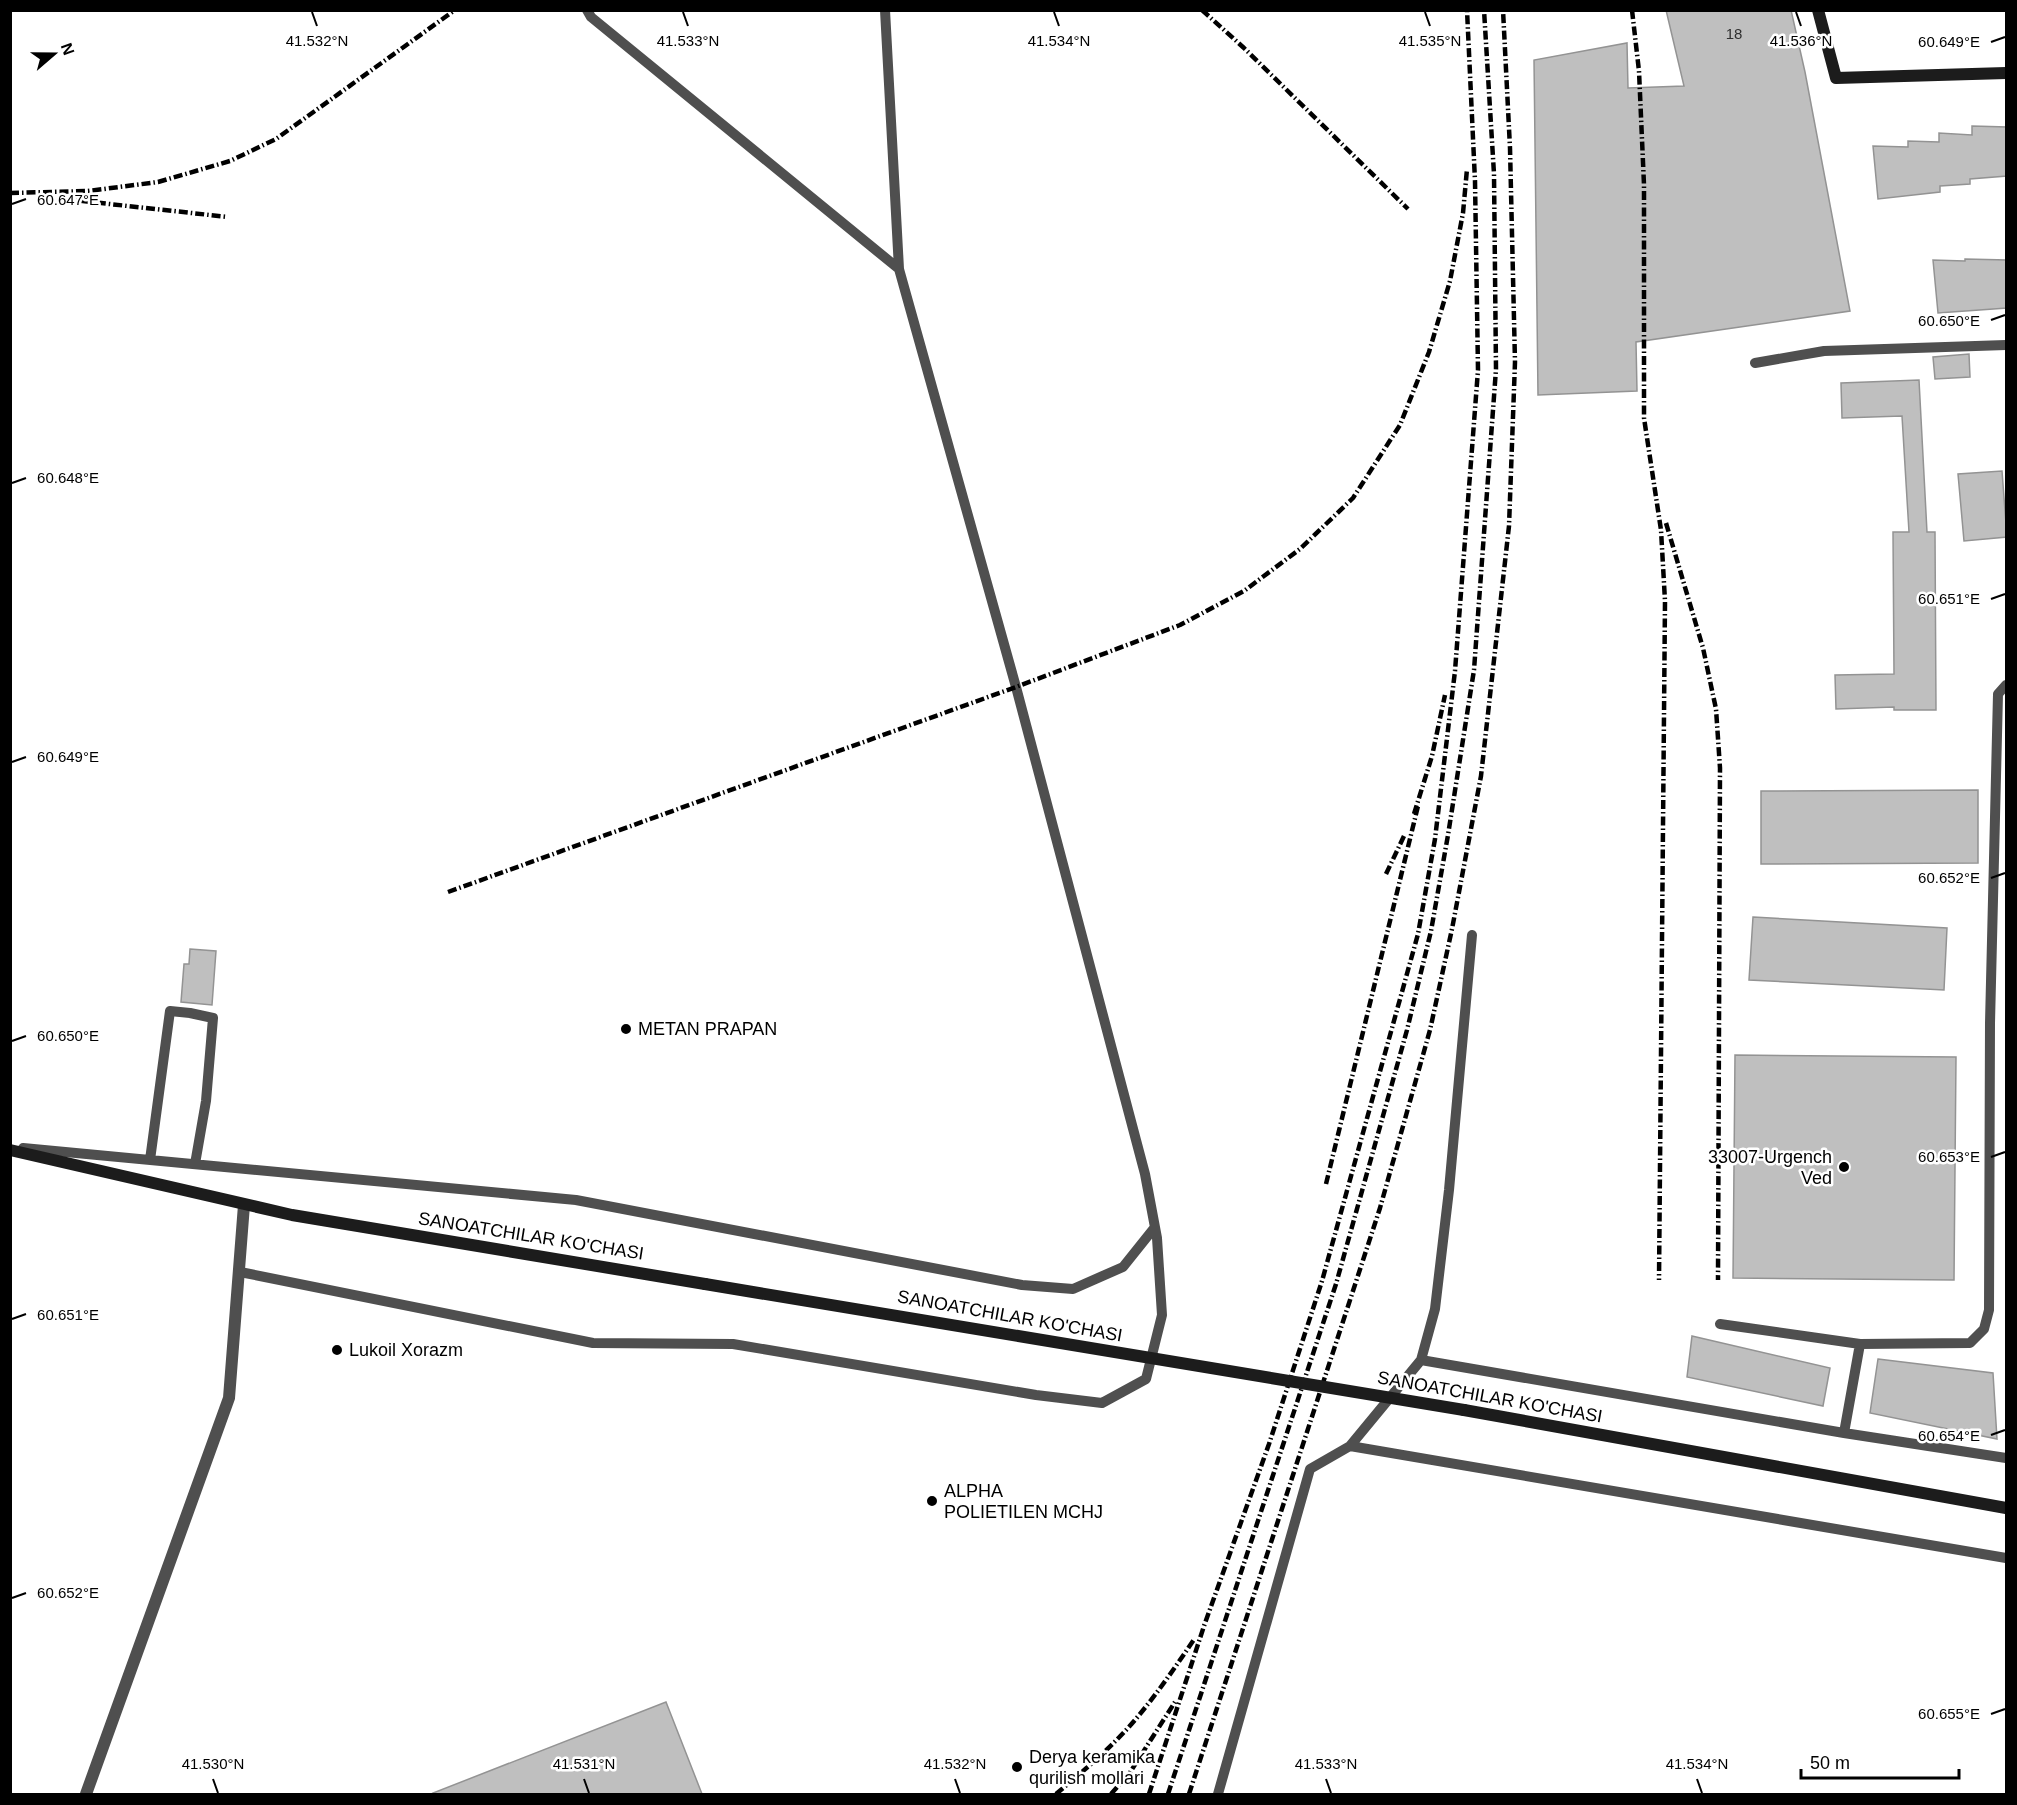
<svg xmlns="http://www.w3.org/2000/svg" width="2017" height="1805" viewBox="0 0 2017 1805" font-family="Arial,sans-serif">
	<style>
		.building { fill: #bfbfbf; stroke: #939393; stroke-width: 1.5 }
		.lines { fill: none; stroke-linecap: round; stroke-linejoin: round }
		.lane { stroke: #4f4f4f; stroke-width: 10 }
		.street { stroke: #4f4f4f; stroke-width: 12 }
		.secondary { stroke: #1c1c1c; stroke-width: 12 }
		.rail { stroke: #000; stroke-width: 4.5; stroke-dasharray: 9 3 1.5 3; stroke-linecap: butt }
		.secondary-bridge { stroke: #1c1c1c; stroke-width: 12 }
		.ticks { fill: none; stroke: #000; stroke-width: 2 }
		.poi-dot { fill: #000; stroke: #fff; stroke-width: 2 }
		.labels { text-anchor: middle; stroke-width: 5; stroke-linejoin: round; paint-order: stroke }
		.number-label { font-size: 15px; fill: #303030 }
		.poi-label { font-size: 18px; fill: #000; stroke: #fff; text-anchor: start }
		.street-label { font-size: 18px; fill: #000; stroke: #fff }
		.ticks-label { font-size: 15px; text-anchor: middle; fill: #000; stroke: #fff; stroke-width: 5; stroke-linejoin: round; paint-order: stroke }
	</style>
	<rect width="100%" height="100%" fill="#fff"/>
	<path class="building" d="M1666 10H1791L1805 72 1850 311 1636 342 1637 391 1538 395 1534 60 1627 43 1628 88 1684 86Z
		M1972 126 2007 127V176L1970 179V184L1940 186V192L1878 199 1873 146 1908 147V141L1939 142V133L1972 135Z
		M1965 259 2007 260V308L1938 313 1933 260 1965 261Z
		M1969 354 1970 377 1935 379 1933 357Z
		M1919 380 1927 532H1935L1936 710H1894V707L1836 709 1835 675 1894 674 1893 532H1909L1902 416 1842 418 1841 383Z
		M2002 471 2007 537 1964 541 1958 474Z
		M1978 790V863L1761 864V791Z
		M1753 917 1947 928 1944 990 1749 980Z
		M190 949 216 951 212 1005 181 1002 184 964H189Z
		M1735 1055 1956 1057 1954 1280 1733 1278Z
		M1692 1336 1830 1368 1823 1406 1687 1377Z
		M1878 1359 1993 1373 1997 1439 1870 1413Z
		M666 1702 702 1794H434L433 1793Z"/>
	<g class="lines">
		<path class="lane" d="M587 10 591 17 899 269
			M1755 363 1824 351 2006 345
			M1472 935 1449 1190 1435 1309 1421 1360 1844 1433 2006 1458
			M23 1148 576 1200 1022 1285 1073 1289 1123 1267 1155 1227
			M150 1160 170 1011 190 1013 213 1018 206 1101 195 1164
			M240 1272 593 1343 733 1344 1036 1395 1102 1403 1146 1379 1162 1315 1157 1238 1145 1174 1016 687 899 269 885 10
			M1720 1324 1860 1344 1970 1343 1984 1329 1989 1310 1990 1023 1998 694 2006 685
			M1844 1433 1860 1344
			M1350 1446 1421 1360
			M1218 1794 1310 1469 1350 1446 2006 1558"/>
		<path class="street" d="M86 1794 229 1398 244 1205"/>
		<path class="secondary" d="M1818 10 1836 78 2006 73
			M10 1150 292 1215 705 1284
			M1464 1410 2006 1508"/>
		<path class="rail" d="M1202 10 1244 48 1408 209
			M1632 10 1639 71 1644 185V418L1661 530 1665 601 1659 1280
			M10 193 88 191 158 182 230 161 276 139 455 10
			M64 199 228 217
			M1666 523 1703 648 1716 709 1720 768 1718 1280
			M1414 814 1432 756 1445 695
			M1386 874 1404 836
			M448 892 1016 687 1180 625 1244 591 1300 549 1353 498 1400 425 1429 352 1450 281 1463 213 1467 169
			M1326 1184 1418 806
			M1056 1794C1081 1773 1106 1752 1128 1728 1153 1700 1174 1669 1195 1638
			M1111 1794 1129 1774 1175 1702
			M1149 1794 1204 1626 1269 1444 1322 1281 1418 934 1435 839 1455 671 1478 370 1475 181 1467 10
			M1168 1794 1336 1284 1407 1030 1431 931 1448 835 1474 670 1496 369 1494 174 1484 10
			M1189 1794 1380 1208 1430 1030 1452 929 1481 776 1509 526 1515 362 1510 148 1503 10"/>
		<path class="secondary-bridge" d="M705 1284 1464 1410"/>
	</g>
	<path class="ticks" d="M312 12 317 26M683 12 688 26M1054 12 1059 26M1425 12 1430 26M1796 12 1801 26M1991 42 2005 37M12 204 26 199M1991 320 2005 315M12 483 26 478M1991 599 2005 594M12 762 26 757M1991 878 2005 873M12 1041 26 1036M1991 1157 2005 1152M12 1319 26 1314M1991 1435 2005 1430M12 1598 26 1593M1991 1714 2005 1709M213 1779 218 1793M584 1779 589 1793M955 1779 960 1793M1326 1779 1331 1793M1697 1779 1702 1793"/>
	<g class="poi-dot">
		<circle cx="626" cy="1029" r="6"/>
		<circle cx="1844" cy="1167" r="6"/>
		<circle cx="337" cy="1350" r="6"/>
		<circle cx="932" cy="1501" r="6"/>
		<circle cx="1017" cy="1767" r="6"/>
	</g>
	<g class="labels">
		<g class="number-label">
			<text x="1734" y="39">18</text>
		</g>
		<g class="poi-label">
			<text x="638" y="1035">METAN PRAPAN</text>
			<text x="1832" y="1163" text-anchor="end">33007-Urgench<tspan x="1832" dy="21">Ved</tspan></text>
			<text x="349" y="1356">Lukoil Xorazm</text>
			<text x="944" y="1497">ALPHA<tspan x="944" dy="21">POLIETILEN MCHJ</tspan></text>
			<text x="1029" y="1763">Derya keramika<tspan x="1029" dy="21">qurilish mollari</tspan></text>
		</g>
		<g class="street-label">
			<text transform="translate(531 1236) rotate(9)" y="6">SANOATCHILAR KO'CHASI</text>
			<text transform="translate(1010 1316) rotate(10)" y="6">SANOATCHILAR KO'CHASI</text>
			<text transform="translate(1490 1397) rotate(10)" y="6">SANOATCHILAR KO'CHASI</text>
		</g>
	</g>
	<g class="ticks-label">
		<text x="317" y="46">41.532°N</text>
		<text x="688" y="46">41.533°N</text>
		<text x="1059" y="46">41.534°N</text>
		<text x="1801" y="46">41.536°N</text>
		<text x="1430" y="46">41.535°N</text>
		<text x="1949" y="47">60.649°E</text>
		<text x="68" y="205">60.647°E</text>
		<text x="1949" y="326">60.650°E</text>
		<text x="68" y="483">60.648°E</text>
		<text x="1949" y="604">60.651°E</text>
		<text x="68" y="762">60.649°E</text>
		<text x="1949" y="883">60.652°E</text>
		<text x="68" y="1041">60.650°E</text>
		<text x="1949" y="1162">60.653°E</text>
		<text x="68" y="1320">60.651°E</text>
		<text x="1949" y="1441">60.654°E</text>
		<text x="68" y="1598">60.652°E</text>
		<text x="1949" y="1719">60.655°E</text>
		<text x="213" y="1769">41.530°N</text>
		<text x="584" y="1769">41.531°N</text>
		<text x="955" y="1769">41.532°N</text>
		<text x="1326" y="1769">41.533°N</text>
		<text x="1697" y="1769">41.534°N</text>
	</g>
	<rect width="2017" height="1805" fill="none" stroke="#000000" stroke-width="24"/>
	<g transform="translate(54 54) rotate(70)" stroke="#ffffff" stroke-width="4.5" paint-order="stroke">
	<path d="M0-4.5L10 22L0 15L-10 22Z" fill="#000000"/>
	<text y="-9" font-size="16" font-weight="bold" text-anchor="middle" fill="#000000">N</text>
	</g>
	<path d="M1801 1769v9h158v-9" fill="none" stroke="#000000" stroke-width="3"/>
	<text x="1810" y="1769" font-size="18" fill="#000000" stroke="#ffffff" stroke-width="4.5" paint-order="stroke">50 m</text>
</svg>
